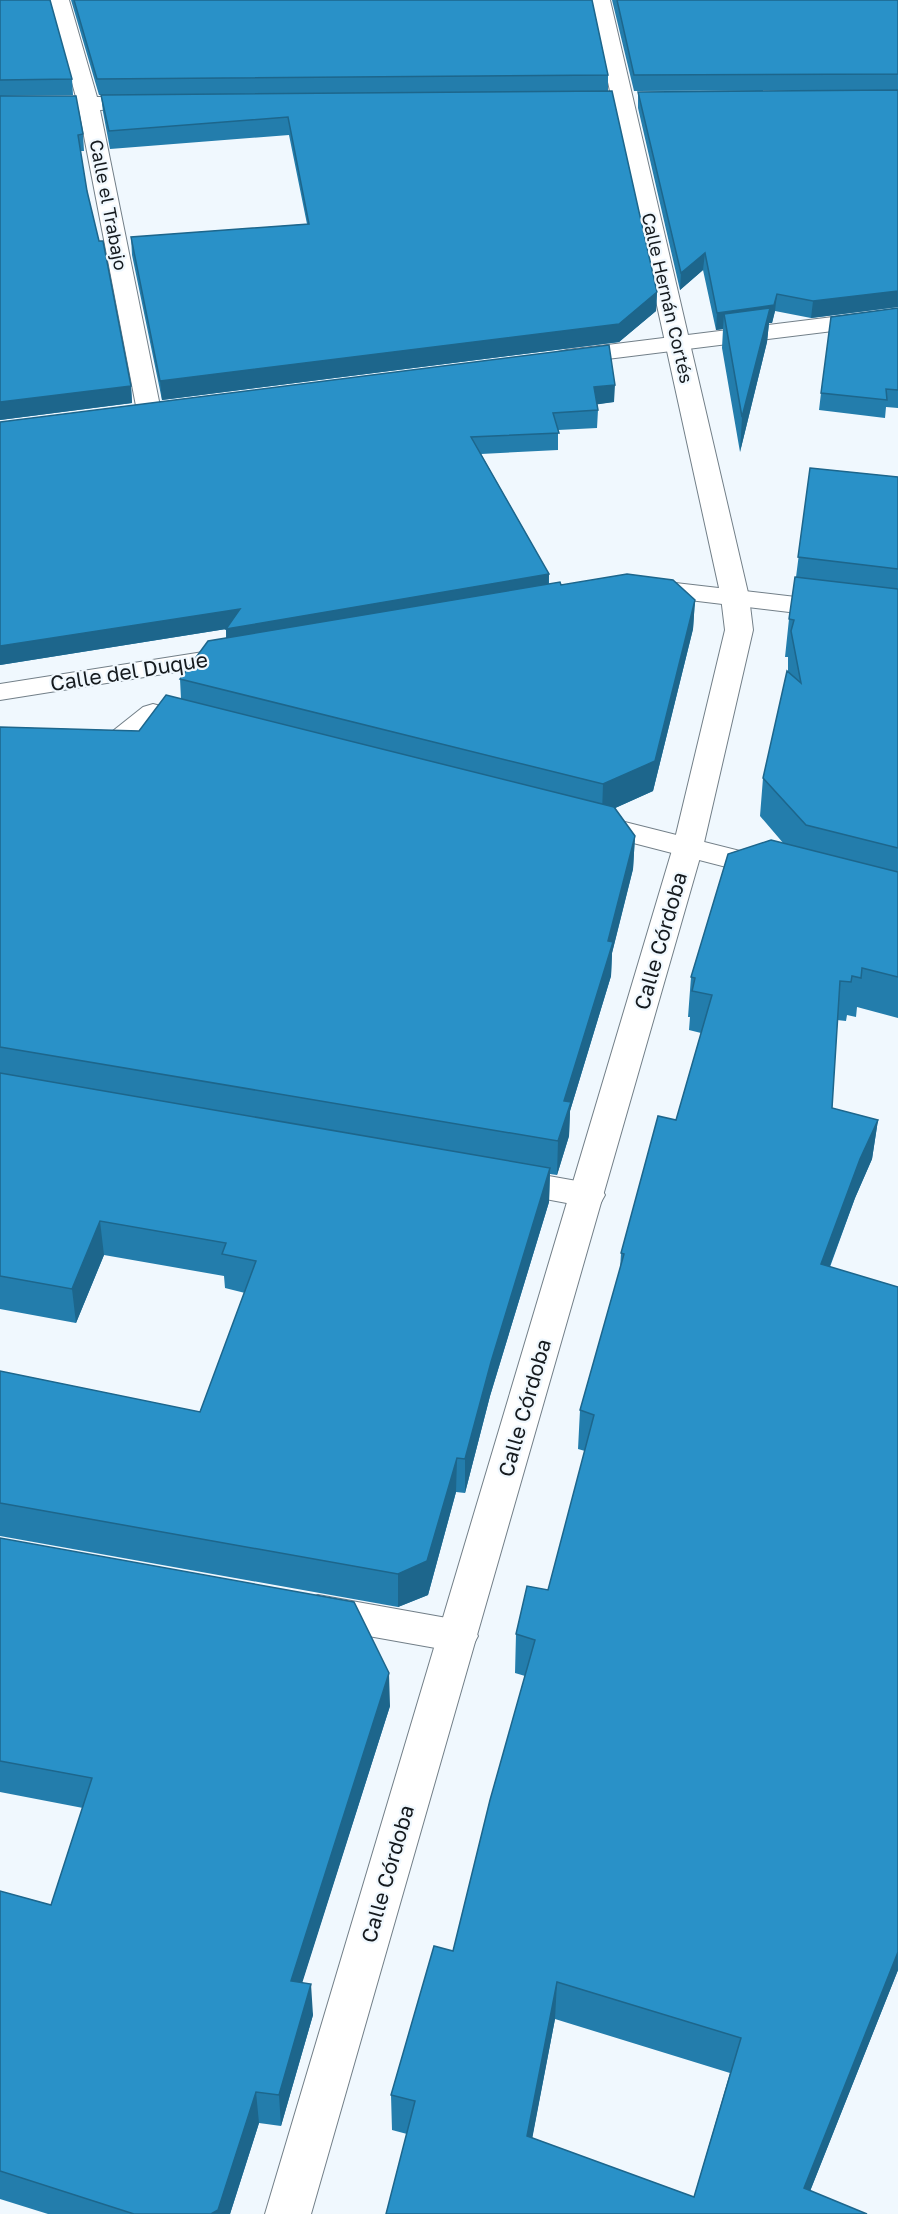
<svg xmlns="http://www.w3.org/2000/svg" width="898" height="2214" viewBox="0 0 898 2214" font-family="'Golos Text',sans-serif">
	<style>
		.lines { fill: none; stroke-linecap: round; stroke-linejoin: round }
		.minor-casing { stroke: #727f88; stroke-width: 2 }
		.secondary-casing { stroke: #727f88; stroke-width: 2 }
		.minor { fill: #fff; fill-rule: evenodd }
		.secondary { fill: #fff; fill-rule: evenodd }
		.wall { fill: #237dac; fill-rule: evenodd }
		.shaded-wall { fill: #1d668c }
		.building { fill: #2991c8; stroke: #1d668c; stroke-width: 1.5; fill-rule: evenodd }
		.labels { text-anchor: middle; stroke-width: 4.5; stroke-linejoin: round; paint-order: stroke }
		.far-street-label { font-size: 18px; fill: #151a1e; stroke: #f0f8fe }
		.street-label { font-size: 21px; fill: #151a1e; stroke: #f0f8fe }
	</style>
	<rect width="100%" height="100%" fill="#f0f8fe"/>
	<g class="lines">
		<g class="minor-casing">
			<path id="minor" d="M49 0H69L97 97H146L154 98 157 103 154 108 100 110 161 411 158 416 149 418 140 416 137 411 79 110H0V98L76 97Z
				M898 309V323L567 364 558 362 555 357 558 352 567 350Z
				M641 579 898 609V625L631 593 628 587 631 581Z
				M235 647 245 649 249 655 245 661 0 700V684Z
				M153 704 203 717 207 723 203 729 193 732 158 723 126 749 116 752 0 748V730L109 734 143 707Z
				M589 813 780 861 784 868 780 875 769 878 579 829 574 822 579 815Z
				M504 1168 588 1183 600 1186 605 1195 600 1204 588 1207 492 1189 487 1180 492 1171Z
				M318 1595 458 1620 472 1625 478 1636 472 1647 458 1652 318 1627 304 1622 299 1611 304 1600Z"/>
		</g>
		<g class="secondary-casing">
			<path id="secondary" d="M590 0H610L749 597 753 630 703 847 311 2214H265L673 847 725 630 721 597Z"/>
		</g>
		<use href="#minor" class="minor"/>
		<use href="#secondary" class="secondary"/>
	</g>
	<path class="wall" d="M0 0 72 79 73 95 0 96Z
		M71 0H592L608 75V91L657 292 656 311 619 342 162 400 132 255 131 237 307 224 289 135 110 149 103 112 101 95 253 94 99 95Z
		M612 0H898V90L634 91Z
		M898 90V307L811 318 775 311 772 323H769L767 342 740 452 722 348 723 329 716 330 703 270 680 290 638 108V92Z
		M0 96 83 134 84 151H80L87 191 131 386 132 403 0 420Z
		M898 308V408L886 407 885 418 819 410 821 393Z
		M614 402 597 404 598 410 597 428 558 430V450L481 454 549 574V584L695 600 693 629 653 791 615 808 635 836 633 869 612 953 611 976 570 1111 569 1136 557 1175 550 1174 549 1202 490 1396 465 1493 456 1492 428 1595 398 1607 0 1536V1371L200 1412 245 1293 225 1288 224 1276 104 1255 76 1323 0 1309V727L139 731 181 699 180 679 226 638V629L0 665V422Z
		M810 468 898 477V1018L857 1007 856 1017 847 1015 846 1021 837 1020 832 1108 878 1120 872 1159 855 1198 830 1267 898 1287V1970L810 2191 867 2214H386L407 2134 392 2130 391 2095 434 1946 453 1951 490 1800 525 1676 515 1673 516 1634 527 1586 548 1590 585 1451 578 1449 580 1410 620 1269 621 1253 658 1116 676 1120 701 1033 689 1030 690 1017H688L691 977 728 854 771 840 784 844 760 816 763 778 788 672V657H785L789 619 795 577H796ZM555 2019 730 2073 694 2197 532 2138Z
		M0 1538 390 1706 302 1982 313 2015 281 2126 259 2123 230 2214H48L0 2199V1891L51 1905 83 1808 0 1792Z"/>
	<path class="shaded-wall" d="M705 253 703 270 680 290 681 273Z
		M898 291V307L811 318 813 301Z
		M657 292 656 311 619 342 162 400 160 381Z
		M777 294 775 311 772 323H769L767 342 740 452 742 417 724 314 723 329 716 330 717 313Z
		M615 385 614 402 593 405 594 387Z
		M131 386 132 403 0 420V402Z
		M549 574 548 592 227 647 226 629 0 665V646L240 609Z
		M695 600 693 629 653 791 602 814 603 784Z
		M635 836 633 869 612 953 611 976 570 1111 569 1136 557 1175 558 1141 564 1101 608 941Z
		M878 1120 872 1159 855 1198 816 1303 821 1264 860 1159Z
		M550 1168 549 1202 490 1396 465 1493V1459L491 1362Z
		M100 1221 104 1255 76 1323 72 1289Z
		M457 1458 456 1492 428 1595 398 1607V1574Z
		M389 1673 390 1706 293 2012 291 1981Z
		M898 1952V1970L801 2214 804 2188Z
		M557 1982 555 2019 526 2171 527 2136Z
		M311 1984 313 2015 281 2126 279 2095Z
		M256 2092 259 2123 230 2214H211Z"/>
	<path class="building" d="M0 0H50L72 79 0 80Z
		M74 0H592L608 75 97 79Z
		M617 0H898V74L634 75Z
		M898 90V291L813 301 777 294 774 305 717 313 705 253 681 273 638 92Z
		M612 91 657 292 619 324 160 381 131 237 309 224 288 117 109 131 101 95Z
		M0 96H76L83 134 78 135 87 191 99 241H103L131 386 0 402Z
		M770 308 742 417 724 314Z
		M898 308V390L886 389 887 400 821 393 831 317Z
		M609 345 615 385 594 387 598 410 553 413 559 433 471 437 549 574 226 629 240 609 0 646V422Z
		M810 468 898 477V569L798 557Z
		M627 574 673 580 695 600 655 761 603 784 180 679 208 641 560 582 561 585Z
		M795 577 898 589V848L806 825 763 778 787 671 801 683 791 631 794 620 789 619Z
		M166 695 614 807 635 836 608 941 613 942 564 1101 571 1102 558 1141 0 1047V727L139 731Z
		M771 840 898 872V977L862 968 861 978 852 976 851 982 840 981 832 1108 878 1120 860 1159 821 1264 898 1287V1952L804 2188 867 2214H386L415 2101 391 2095 434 1946 453 1951 490 1800 535 1640 516 1634 527 1586 548 1590 594 1415 580 1410 624 1254 621 1253 658 1116 676 1120 712 995 692 991 695 978 691 977 728 854ZM557 1982 741 2038 694 2197 527 2136Z
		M0 1073 550 1168 491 1362 465 1459 457 1458 427 1561 398 1574 0 1503V1371L200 1412 256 1261 222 1254 226 1243 100 1221 72 1289 0 1276Z
		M0 1538 354 1602 389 1673 291 1981 311 1984 279 2095 256 2092 218 2210 211 2214H134L0 2171V1891L51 1905 92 1778 0 1761Z"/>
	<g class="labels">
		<g class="far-street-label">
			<text transform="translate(108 205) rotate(79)" y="6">Calle el Trabajo</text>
			<text transform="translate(667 298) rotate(77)" y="6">Calle Hernán Cortés</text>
		</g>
		<g class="street-label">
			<text transform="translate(129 672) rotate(-9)" y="7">Calle del Duque</text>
			<text transform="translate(661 941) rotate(-74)" y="7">Calle Córdoba</text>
			<text transform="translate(525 1408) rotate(-74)" y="7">Calle Córdoba</text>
			<text transform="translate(388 1874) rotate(-74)" y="7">Calle Córdoba</text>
		</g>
	</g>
</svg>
